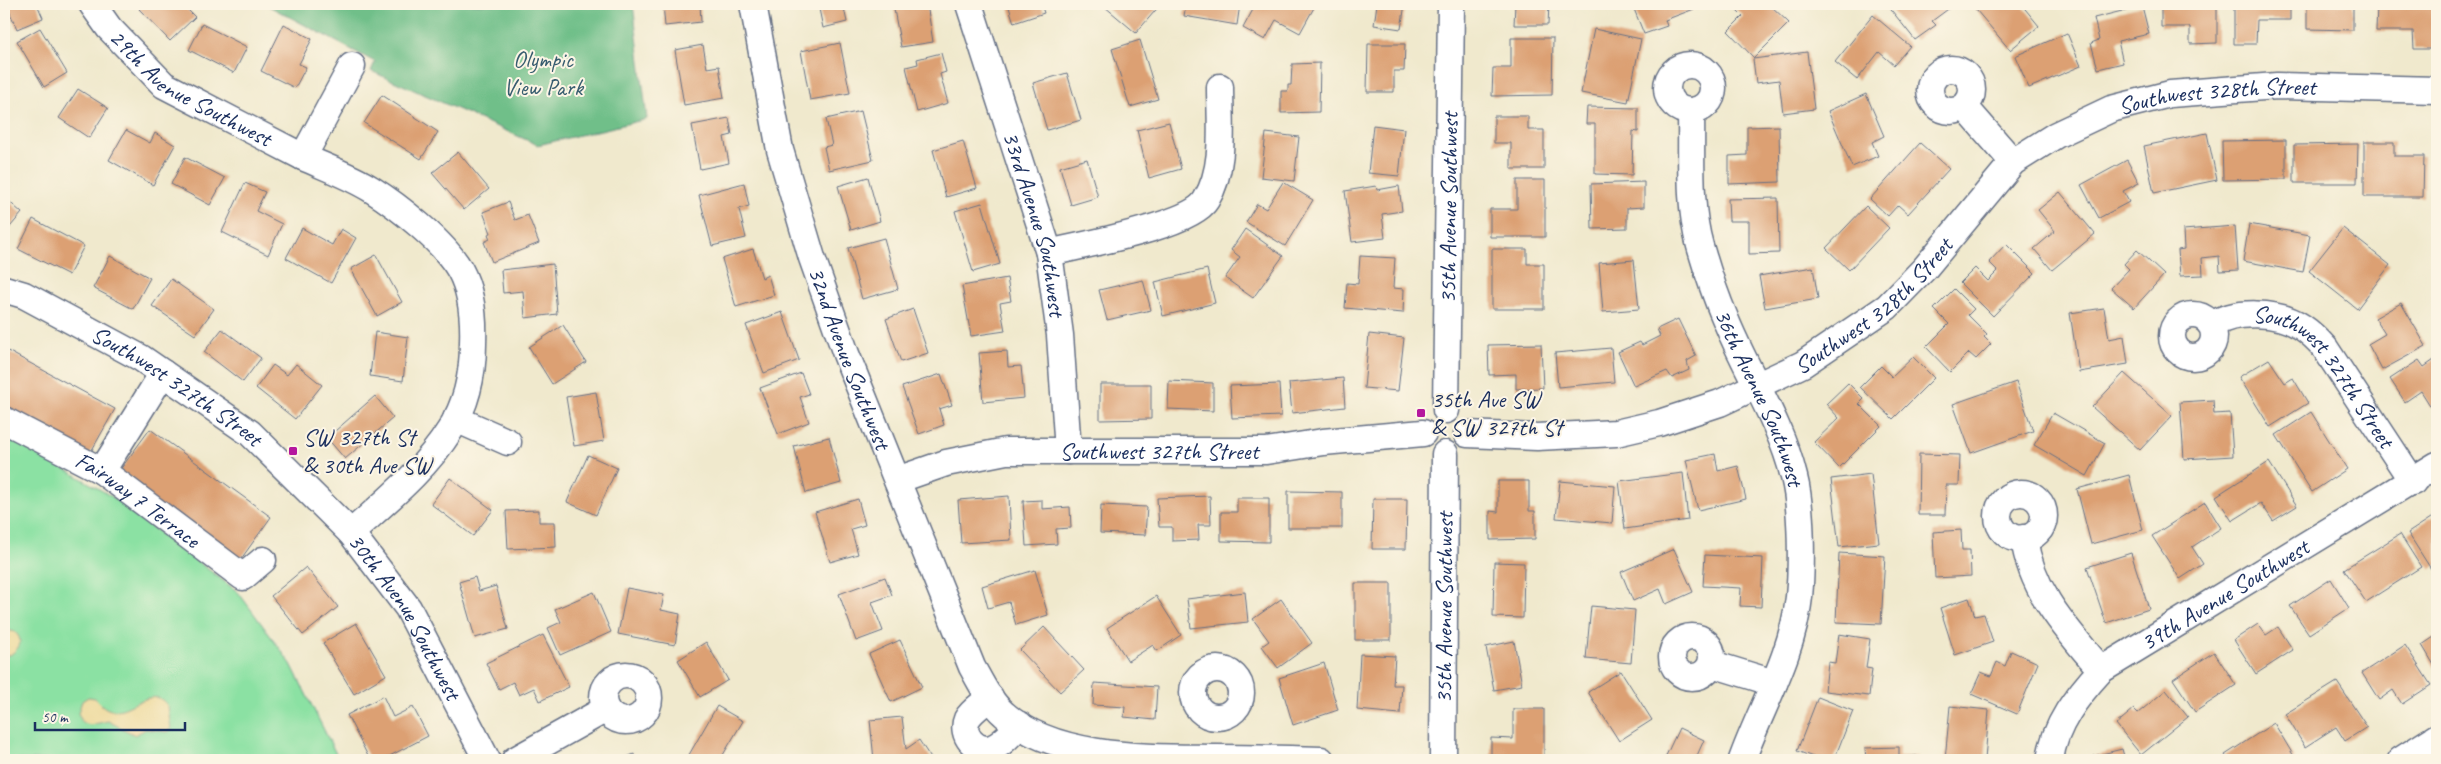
<svg xmlns="http://www.w3.org/2000/svg" width="2441" height="764" viewBox="0 0 2441 764" font-family="Caveat,sans-serif">
	<style>
		.green { fill: #8be1a3; stroke: #538880 }
		.forest { fill: #70bf89; stroke: #467774 }
		.sand { fill: #eeda9e; stroke: #84847e }
		.building { fill: #dca073 }
		.lines { fill: none; stroke-linecap: round; stroke-linejoin: round }
		.minor-casing { stroke: #667085; stroke-width: 29 }
		.minor { stroke: #fff; stroke-width: 26 }
		.poi-dot { fill: #b5179e; stroke: #fcf5e5; stroke-width: 2 }
		.labels { text-anchor: middle; stroke-width: 4; stroke-linejoin: round; paint-order: stroke }
		.park-label { font-size: 24px; fill: #375c6f; stroke: #fcf5e5 }
		.street-label { font-size: 24px; fill: #1b2f5e; stroke: #fcf5e5 }
		.poi-label { font-size: 24px; fill: #1b2f5e; stroke: #fcf5e5; text-anchor: start }
	</style>
	<rect width="100%" height="100%" fill="#fcf5e5"/>
	<filter id="ink" filterUnits="userSpaceOnUse"><feTurbulence type="fractalNoise" baseFrequency=".02" numOctaves="2"/><feDisplacementMap in="SourceGraphic" scale="10" xChannelSelector="R" yChannelSelector="G"/><feConvolveMatrix kernelMatrix="1 2 1 2 8 2 1 2 1" color-interpolation-filters="sRGB"/></filter>
	<filter id="wash" filterUnits="userSpaceOnUse"><feTurbulence type="fractalNoise" baseFrequency=".0096" numOctaves="4" result="noise"/><feDisplacementMap in="SourceGraphic" scale="20" xChannelSelector="R" yChannelSelector="G"/><feGaussianBlur stdDeviation="1.12" result="paint"/><feColorMatrix in="noise" values="0 0 0 0 0 0 0 0 0 0 0 0 0 0 0 0 0 1.4 0 .05"/><feComposite in="paint" operator="in"/></filter>
	<g filter="url(#wash)">
		<rect width="100%" height="100%" fill="#f0e9cd"/>
		<path class="green" d="M4 433 111 496 238 592 291 664 339 760H4Z"/>
		<path class="forest" d="M265 4H633L647 119 538 145 371 71 375 62Z"/>
		<path class="sand" d="M7 630 15 632C24 641 20 648 10 655H4V632Z
			M88 697 95 698C100 703 103 708 111 710 129 714 154 682 168 707L171 729 167 732 146 729 135 735 108 721 90 725 82 722 78 713 82 701Z"/>
		<g id="blocks">
			<path class="building" d="M6 4H37L43 18 17 29Z
				M145 4H182L195 17 170 41 139 9Z
				M663 4H700L701 22 665 26Z
				M818 4H843L847 22 823 28Z
				M893 4H927L933 42 901 47Z
				M1008 4H1041L1044 13 1014 23Z
				M1105 4H1161L1136 33 1104 6Z
				M1186 4H1240L1237 25 1184 16Z
				M1256 4H1316L1300 33 1276 20 1265 40 1243 28Z
				M1377 4H1405L1401 29 1374 25Z
				M1515 4H1549L1548 25H1514Z
				M1632 4H1702V6L1665 20 1667 26 1644 34Z
				M1731 4H1769L1789 23 1754 58 1728 31 1743 16Z
				M1891 4H1955L1932 21 1936 25 1915 40 1888 6Z
				M1971 4H2021L2039 26 2010 50Z
				M2161 4H2217V43L2190 44V27H2161Z
				M2234 4H2290V20H2257L2256 44H2234Z
				M2307 4H2353V30L2307 29Z
				M2377 4H2437V49H2414L2413 31H2376Z
				M2142 6 2149 34 2118 41 2123 63 2098 69 2091 43 2099 40 2094 18Z
				M1873 15 1910 46 1894 65 1879 52 1857 80 1835 62Z
				M202 24 247 47 234 73 189 50Z
				M284 24 312 39 299 64 306 67 295 88 261 71Z
				M40 28 67 73 44 87 17 41Z
				M1594 29 1641 39 1628 102 1581 93Z
				M2067 33 2081 66 2029 88 2015 56Z
				M1511 38H1553L1552 95 1492 96 1493 68H1511Z
				M1140 40 1158 99 1130 107 1112 49Z
				M840 43 850 93 810 100 801 51Z
				M1368 44H1405L1404 71H1394V92H1367Z
				M703 45 707 68 719 66 724 98 684 105 675 50Z
				M1807 52 1814 109 1783 113 1779 80 1756 83 1753 59Z
				M941 53 946 72 940 74 948 103 917 112 906 67 918 64 917 59Z
				M1320 63 1319 112 1281 113V91H1288V85H1291L1292 64Z
				M1067 73 1081 120 1047 130 1033 83Z
				M78 89 108 108 89 138 59 118Z
				M1866 94 1884 136 1872 142 1878 156 1852 167 1828 111Z
				M382 95 438 132 421 159 364 123Z
				M1587 107 1638 108V132L1633 131 1632 175 1595 174V124H1586Z
				M861 111 873 160 829 170 824 147 832 145 826 119Z
				M1494 116H1528V130H1544V169H1511V143H1494Z
				M729 118 732 135 724 137 729 163 700 169 692 125Z
				M1169 122 1181 169 1149 178 1137 130Z
				M1373 125 1404 129 1399 176 1368 173Z
				M1779 126 1780 182 1729 184V156L1747 155V127Z
				M126 130 150 143 155 133 175 145 153 185 109 160Z
				M1266 133 1299 137 1294 181 1261 177Z
				M2207 133 2217 180 2154 193 2144 146Z
				M2286 140V179L2223 180 2222 141Z
				M963 141 977 188 946 197 933 150Z
				M2364 142H2394V156H2424L2423 197H2364Z
				M1920 143 1949 169 1908 214 1898 205 1888 216 1870 199Z
				M2358 144 2357 183H2294V145Z
				M458 152 489 189 464 210 432 173Z
				M185 157 225 178 210 205 171 184Z
				M1087 159 1098 197 1071 205 1060 167Z
				M2127 160 2139 183 2123 191 2129 202 2099 218 2081 185Z
				M868 177 880 221 851 230 838 186Z
				M1517 180H1545V237H1490V209H1517Z
				M1283 182 1313 200 1285 246 1246 222 1257 204 1266 209Z
				M1644 182V207L1627 208V228L1592 229 1591 184Z
				M245 183 265 192 256 211 282 224 268 255 222 232Z
				M744 183 749 206 739 209 746 238 712 246 699 195Z
				M1376 186 1377 190 1399 186 1402 211 1382 214 1385 238 1352 242 1345 191Z
				M2060 192 2095 234 2052 270 2034 249 2055 231 2038 210Z
				M4 197 22 213 4 234Z
				M1778 198 1779 253 1749 254V221H1729L1728 199Z
				M508 202 515 220 528 215 539 243 492 262 484 242 490 239 488 234 491 233 483 212Z
				M982 203 1000 264 973 272 955 211Z
				M1866 206 1889 228 1849 270 1826 248Z
				M33 219 84 246 69 275 18 249Z
				M2249 224 2310 235 2303 272 2243 261Z
				M2235 226 2238 270 2220 271 2219 256 2202 258 2203 275 2180 276 2178 250 2184 249 2183 230Z
				M302 228 332 245 341 229 356 238 331 283 286 258Z
				M2343 228 2390 265 2357 309 2309 271Z
				M1245 229 1283 256 1253 298 1225 278 1240 257 1231 250Z
				M884 238 898 289 862 299 848 248Z
				M2006 244 2035 273 1993 316 1960 283 1975 268 1988 281 1998 271 1989 262Z
				M753 249 762 278 768 275 774 295 736 307 722 259Z
				M1492 249H1527V264H1544V309H1492Z
				M2137 250 2164 275 2134 308 2111 288 2129 269 2124 264Z
				M376 255 402 302 377 316 351 269Z
				M110 256 150 278 133 309 93 288Z
				M1360 256 1395 258 1393 288 1404 289 1403 313 1345 308 1347 283 1358 284Z
				M1634 260 1639 309 1603 312 1599 263Z
				M553 264 557 314 525 318 523 291 503 293 501 270Z
				M1813 267 1818 299 1765 308 1759 276Z
				M1207 269 1215 303 1163 316 1155 282Z
				M1007 278 1011 301 1000 303 1005 331 971 336 962 286Z
				M171 279 214 309 195 335 152 306Z
				M1143 280 1151 310 1107 320 1099 290Z
				M1954 289 1974 309 1968 315 1987 334 1984 337 1991 344 1976 359 1969 353 1950 372 1926 347 1949 324 1934 309Z
				M2401 303 2426 346 2382 370 2368 344 2385 334 2375 318Z
				M2104 308 2109 339 2124 336 2128 364 2079 372 2070 313Z
				M913 309 928 353 901 362 886 319Z
				M782 312 799 360 764 373 746 325Z
				M1678 319 1696 356 1687 361 1689 370 1672 378 1667 371 1634 386 1618 352 1640 342 1642 345 1660 336 1657 329Z
				M563 325 586 362 552 384 529 347Z
				M222 329 261 358 243 382 204 352Z
				M375 332 408 337 403 381 370 376Z
				M1369 334 1404 338 1398 391 1364 388Z
				M1541 344 1543 388 1516 389V374L1489 375 1488 345Z
				M1611 348 1614 382 1558 387 1555 353Z
				M4 349 115 409 88 457 4 411Z
				M1007 351 1008 367 1021 366 1024 398 983 402 979 353Z
				M1913 357 1934 378 1893 419 1860 387 1881 366 1892 377Z
				M2437 358V403L2431 407 2421 391 2405 402 2390 379 2419 360 2424 367Z
				M2269 359 2285 383 2293 378 2308 403 2270 427 2239 377Z
				M296 364 322 385 295 419 256 388 273 365 287 375Z
				M801 373 809 394 800 397 809 422 778 434 760 388Z
				M2124 373 2172 416 2140 450 2092 407Z
				M941 374 952 405 939 409 944 425 919 434 902 387Z
				M1343 378 1345 407 1292 413 1289 383Z
				M1169 381 1213 383V411L1168 409Z
				M2016 382 2033 431 1971 453 1953 404Z
				M1848 383 1864 399 1859 404 1881 426 1839 468 1814 442 1839 418 1826 404Z
				M1100 384H1151V419L1100 420Z
				M1279 384 1281 416 1232 418 1230 386Z
				M596 392 604 441 574 446 566 397Z
				M375 396 393 418 345 459 327 438Z
				M2213 400 2214 414 2230 413 2233 456 2184 459 2180 402Z
				M2311 412 2347 469 2312 492 2276 435Z
				M2053 413 2105 443 2087 476 2034 445Z
				M150 429 271 517 236 566 114 478Z
				M829 437 841 483 806 493 794 446Z
				M1715 454 1718 471 1738 466 1746 499 1698 510 1686 460Z
				M1919 454 1960 455 1959 485H1946L1945 515H1918Z
				M588 455 617 468 596 515 567 502Z
				M2269 462 2297 506 2273 521 2261 503 2232 521 2216 496Z
				M1683 473 1688 520 1625 529 1619 481Z
				M1871 474 1879 543 1839 547 1831 479Z
				M2129 475 2143 530 2091 544 2077 489Z
				M450 478 493 510 473 536 431 504Z
				M1498 481H1529V511H1535V539L1490 540V511L1498 512Z
				M1560 481 1615 486 1612 523 1556 518Z
				M1288 491 1342 492V528H1288Z
				M1009 496 1011 540 961 543 958 500Z
				M1210 496 1211 525H1198L1199 540 1172 541V527H1159L1157 498Z
				M1237 498H1269V542L1221 541V512H1237Z
				M858 499 865 525 851 529 858 554 830 562 815 512Z
				M1373 499H1407L1406 549H1372Z
				M1042 500V509L1070 507 1071 528 1056 529 1057 544 1026 546 1023 501Z
				M2205 502 2221 528 2192 547 2203 564 2180 579 2152 536Z
				M1101 505 1147 507 1145 535 1100 533Z
				M539 510V522H555L556 547 508 549 506 511Z
				M2437 514V564L2431 569 2408 533Z
				M1961 530 1962 550H1970L1971 576 1935 578 1933 532Z
				M2400 534 2421 567 2366 602 2344 569Z
				M1674 549 1693 592 1666 604 1660 589 1633 601 1621 572Z
				M1839 553 1885 556 1881 624 1836 622Z
				M2131 553 2149 609 2106 623 2087 567Z
				M1705 555 1763 558 1761 607 1740 606 1741 588 1703 586Z
				M1494 562 1524 563 1523 618 1493 617Z
				M306 567 338 607 303 635 271 596Z
				M1035 570 1048 615 1016 625 1009 602 988 608 982 586Z
				M475 577 479 591 496 586 508 629 475 638 459 582Z
				M885 577 892 595 872 602 883 631 856 641 839 594Z
				M2331 579 2349 608 2309 634 2290 606Z
				M1355 583H1391V640H1355Z
				M627 588 664 595 661 610 680 614 675 645 618 634Z
				M594 592 611 632 560 655 548 628 561 622 555 609Z
				M1245 592 1248 622 1191 628 1187 599Z
				M1156 596 1181 635 1157 651 1153 645 1128 661 1107 628Z
				M1969 598 1975 616 1984 614 1993 642 1955 655 1940 608Z
				M1281 599 1312 643 1278 668 1262 646 1269 641 1253 619Z
				M1591 606 1635 610 1631 663 1586 659Z
				M356 623 386 675 354 694 323 643Z
				M2258 624 2266 635 2278 627 2293 650 2256 674 2234 640Z
				M1044 627 1084 670 1060 692 1020 650Z
				M1839 634 1870 639 1866 668 1872 669 1869 696 1825 691 1828 662 1835 663Z
				M543 635 569 687 540 701 534 688 519 695 513 682 499 689 486 663Z
				M2437 635V670L2422 645Z
				M900 640 922 687 891 702 869 654Z
				M1514 641 1522 685 1494 690 1486 647Z
				M706 642 728 680 700 697 678 660Z
				M2405 645 2431 685 2402 704 2393 690 2379 700 2362 673Z
				M2011 651 2038 663 2017 714 1971 694 1981 672 1991 676 1997 662 2005 666Z
				M2214 652 2236 685 2195 712 2173 679Z
				M1360 654 1395 656 1393 685H1402L1400 714 1357 710Z
				M1324 663 1338 710 1293 725 1279 678Z
				M1621 671 1652 720 1619 741 1588 692Z
				M2337 682 2367 727 2345 741 2336 727 2305 747 2285 714Z
				M1094 683 1157 687 1155 720 1124 717 1125 707 1093 705Z
				M2166 690 2188 717 2141 755 2116 724 2134 709 2138 713Z
				M383 696 393 717 413 707 428 736 382 760H370L347 715Z
				M1818 697 1853 711 1834 760H1821L1797 751Z
				M717 706 743 721 720 760H686Z
				M1950 706 1989 710 1985 760H1945Z
				M1513 709H1544V760H1491V738L1513 739Z
				M902 717 906 749 919 740 932 760H874L870 720Z
				M2274 723 2295 758 2291 760H2228L2225 755Z
				M1679 728 1704 740 1695 760H1664Z
				M1899 747V757L1917 756V760H1866L1865 748Z
				M2122 749 2125 760H2095L2094 756Z
				M634 754 636 760H620Z"/>
		</g>
	</g>
	<g filter="url(#ink)">
		<use href="#blocks" fill-opacity="0" stroke="#667085" stroke-width="1"/>
		<g class="lines">
			<g class="minor-casing">
				<g id="minor">
					<path id="s1" d="M92 4 109 28 164 85 303 157"/>
					<path id="s2" d="M753 4 780 150 812 258 846 354 972 667C981 683 990 702 1004 714 1055 760 1151 757 1215 758 1251 758 1286 759 1321 760"/>
					<path id="s3" d="M969 4 1049 253 1060 335 1068 451"/>
					<circle cx="1690" cy="88" r="23"/>
					<circle cx="1951" cy="90" r="21"/>
					<path d="M1965 107 2013 162"/>
					<path id="s4" d="M1691 111C1692 155 1688 204 1700 246 1707 270 1715 295 1725 318 1746 371 1780 420 1794 477 1802 507 1802 566 1799 597 1793 655 1761 707 1742 760"/>
					<path d="M1049 253C1081 245 1191 226 1206 200 1226 167 1220 123 1220 87"/>
					<path id="s5" d="M4 289 24 295 141 358 250 433 351 533 408 608 487 760"/>
					<circle cx="2193" cy="336" r="21"/>
					<path id="s6" d="M2212 325C2235 310 2278 311 2302 327 2311 333 2318 340 2325 348L2413 482"/>
					<path id="s7" d="M1446 410 1451 4"/>
					<path d="M456 419 508 442"/>
					<path id="s8" d="M4 420 102 471 243 577 263 560"/>
					<path id="s9" d="M1467 434 1537 437 1616 433 1659 423 1720 403 1803 364 1887 307 1925 268 2013 162 2056 135 2111 109 2170 94 2277 86 2437 90"/>
					<path d="M102 471 163 373"/>
					<path id="s10" d="M897 480 946 463 1006 451H1266L1323 442 1423 433"/>
					<circle cx="2021" cy="516" r="23"/>
					<path d="M351 533C386 501 425 470 450 430 467 404 473 373 473 343 474 318 472 292 460 270 444 242 398 206 371 189 350 176 325 167 303 157L352 66"/>
					<path d="M2024 538C2031 592 2068 630 2101 670"/>
					<circle cx="1692" cy="657" r="20"/>
					<path d="M1712 664 1774 683"/>
					<circle cx="1217" cy="693" r="24"/>
					<circle cx="626" cy="698" r="23"/>
					<path d="M990 697C983 704 972 710 967 719 960 735 976 753 992 748 1003 744 1012 732 1020 725"/>
					<path d="M515 760 606 709"/>
					<path id="s11" d="M1443 760 1445 454"/>
					<path id="s12" d="M2050 760C2054 725 2078 695 2101 670L2437 465"/>
					<path d="M2401 760 2437 737"/>
				</g>
			</g>
			<use href="#minor" class="minor"/>
		</g>
	</g>
	<g class="poi-dot">
		<rect x="1416" y="408" width="10" height="10" rx="2.5"/>
		<rect x="288" y="446" width="10" height="10" rx="2.5"/>
	</g>
	<g class="labels">
		<g class="park-label">
			<text x="543" y="67">Olympic<tspan x="543" dy="28">View Park</tspan></text>
		</g>
		<g class="street-label">
			<text dy="8" stroke="none"><textPath href="#s1" startOffset="132">29th Avenue Southwest</textPath></text>
			<text dy="8" stroke="none"><textPath href="#s9" startOffset="862">Southwest 328th Street</textPath></text>
			<text dy="8" stroke="none"><textPath href="#s7" startOffset="202">35th Avenue Southwest</textPath></text>
			<text dy="8" stroke="none"><textPath href="#s3" startOffset="230">33rd Avenue Southwest</textPath></text>
			<text dy="8" stroke="none"><textPath href="#s9" startOffset="441">Southwest 328th Street</textPath></text>
			<text dy="8" stroke="none"><textPath href="#s2" startOffset="368">32nd Avenue Southwest</textPath></text>
			<text dy="8" stroke="none"><textPath href="#s6" startOffset="142">Southwest 327th Street</textPath></text>
			<text dy="8" stroke="none"><textPath href="#s5" startOffset="199">Southwest 327th Street</textPath></text>
			<text dy="8" stroke="none"><textPath href="#s4" startOffset="299">36th Avenue Southwest</textPath></text>
			<text dy="8" stroke="none"><textPath href="#s10" startOffset="266">Southwest 327th Street</textPath></text>
			<text dy="8" stroke="none"><textPath href="#s8" startOffset="156">Fairway 7 Terrace</textPath></text>
			<text dy="8" stroke="none"><textPath href="#s12" startOffset="250">39th Avenue Southwest</textPath></text>
			<text dy="8" stroke="none"><textPath href="#s11" startOffset="152">35th Avenue Southwest</textPath></text>
			<text dy="8" stroke="none"><textPath href="#s5" startOffset="528">30th Avenue Southwest</textPath></text>
		</g>
		<g class="poi-label">
			<text x="1431" y="407">35th Ave SW<tspan x="1431" dy="28">&amp; SW 327th St</tspan></text>
			<text x="303" y="445">SW 327th St<tspan x="303" dy="28">&amp; 30th Ave SW</tspan></text>
		</g>
	</g>
	<rect width="2441" height="764" fill="none" stroke="#fcf5e5" stroke-width="20"/>
	<path d="M35 722v8h150v-8" fill="none" stroke="#1b2f5e" stroke-width="2.5"/>
	<text x="42" y="722" font-size="15" fill="#1b2f5e" stroke="#fcf5e5" stroke-width="4" paint-order="stroke">50 m</text>
</svg>
